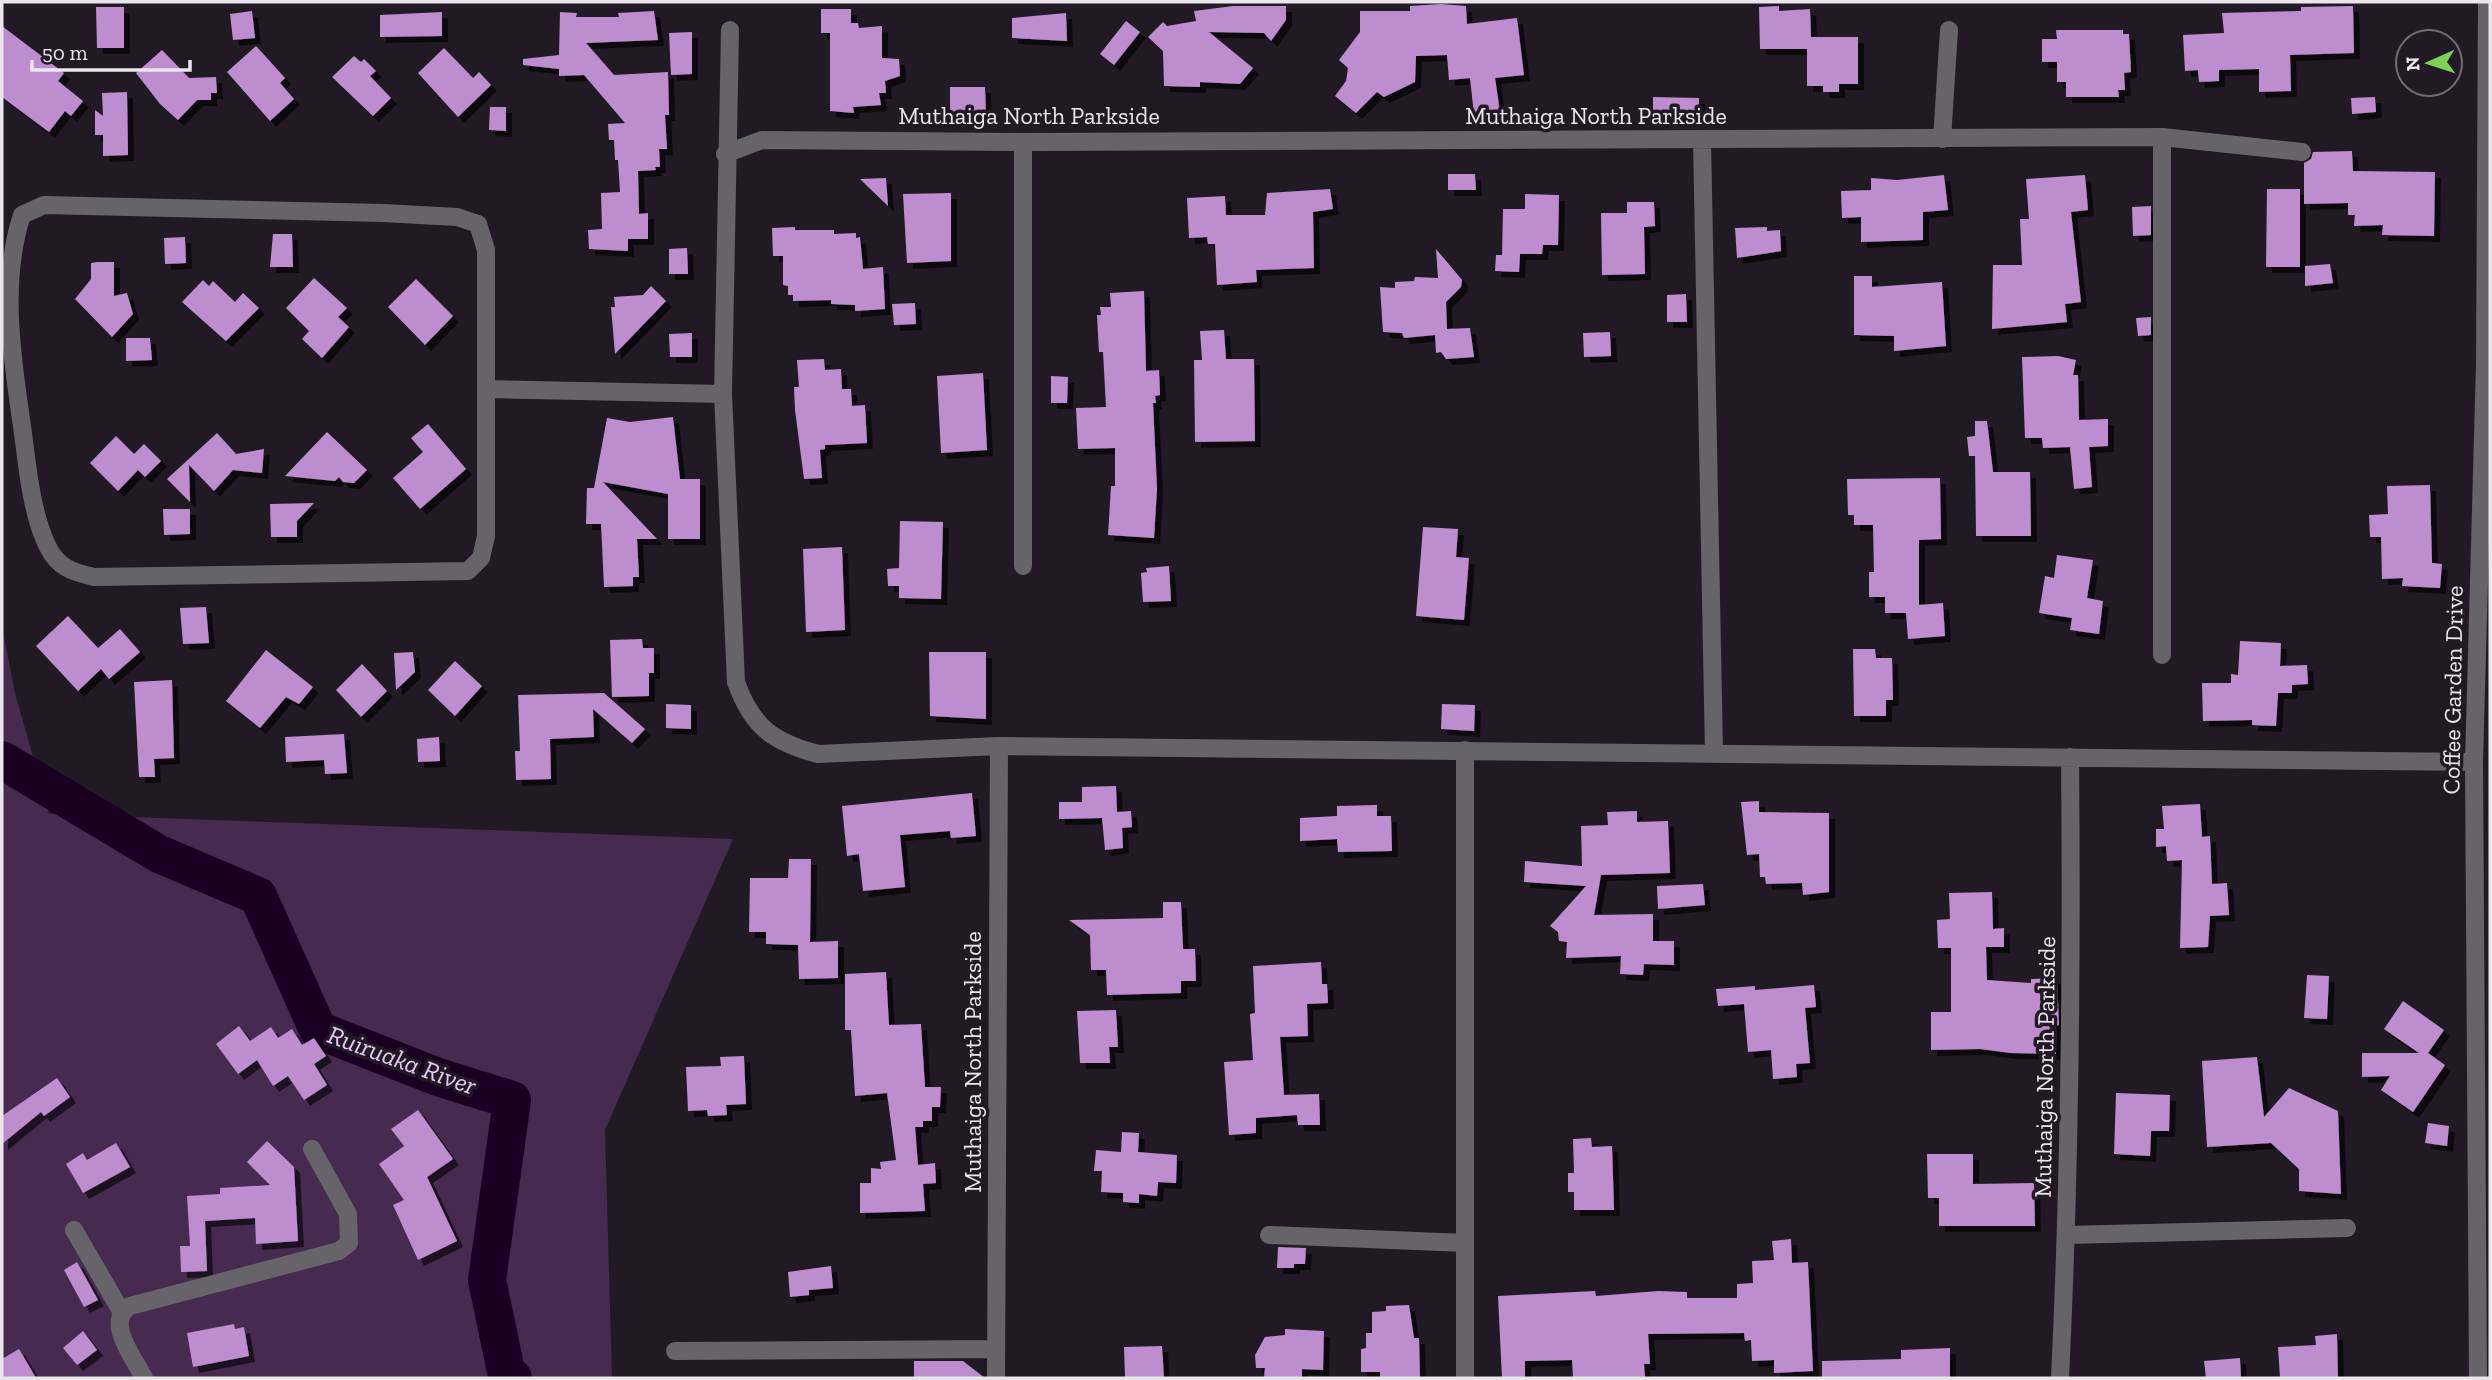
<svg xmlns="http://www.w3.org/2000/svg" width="2492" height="1380" viewBox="0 0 2492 1380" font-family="'Zilla Slab',serif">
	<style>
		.green { fill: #462a4f }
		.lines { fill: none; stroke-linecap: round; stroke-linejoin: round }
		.river { stroke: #190023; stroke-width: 38 }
		.building { fill: #be8dcf; filter: url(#shadow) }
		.minor { stroke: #676469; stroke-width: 18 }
		.labels { text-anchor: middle; stroke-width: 7; stroke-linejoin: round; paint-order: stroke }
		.street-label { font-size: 24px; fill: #eae6ec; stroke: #211a24 }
		.water-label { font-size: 26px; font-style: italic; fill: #ecc5f9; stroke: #211a24 }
	</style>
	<defs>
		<filter id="shadow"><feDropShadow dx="6" dy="6" stdDeviation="0" flood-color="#0009"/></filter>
	</defs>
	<rect width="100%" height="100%" fill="#211a24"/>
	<path class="green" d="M2 626 15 693 49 814 733 839 605 1130 612 1378H2Z"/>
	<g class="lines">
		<path class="river" d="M2 760 159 854 258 896 318 1030 438 1077 512 1100 487 1280 506 1371 513 1378"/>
	</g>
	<path class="building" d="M1441 4 1466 6 1467 24 1517 18 1524 75 1495 78 1500 112 1474 115 1470 78 1449 80 1447 55 1416 56 1415 82 1384 97 1377 92 1356 113 1335 96 1346 81 1348 68 1339 60 1360 32V11H1410V6Z
		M1233 6H1286V20L1271 41 1264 33 1209 32 1253 68 1240 84 1200 82V87L1164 86 1163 51 1148 37 1163 22 1167 26 1196 21 1194 11Z
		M1779 6V11L1810 9 1811 37H1858V84H1839V92H1823V86H1807V49H1760L1759 7Z
		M2353 6 2354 53 2290 55 2291 91 2259 92V69L2219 70V81L2199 82 2198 70 2185 71 2183 35 2224 33 2222 13 2301 11V7Z
		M96 7H124V48H97Z
		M821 9H851V23H858L859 28 882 26V58L899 59 900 76 885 81 886 93H879L881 105 853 107 854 113 830 111V33H821Z
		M252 11 255 38 233 40 230 14Z
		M654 11 658 40 586 43 614 75 668 72 669 115H665L667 149H659L660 167H655L656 170 638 171 639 214 648 213V239H628V251L589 249 588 230 602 229 601 193 620 192 618 160H615L614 140H609L608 124 625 123 584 75 559 76V69L523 65V59L559 55 560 12 577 13 576 17H619L618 13Z
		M442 12V36L380 37V15Z
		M1066 13 1067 41 1012 38V18Z
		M1126 21 1140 32 1114 65 1100 54Z
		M2 26 64 73 58 81 83 101 71 116 65 111 49 132 2 97Z
		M2056 30H2123V34H2129L2131 72 2124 73 2125 90H2118L2119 97H2066V82H2057V62H2042V39H2057Z
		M692 32V74L671 75 669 33Z
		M256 46 285 78 280 83 294 99 270 121 227 72Z
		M444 48 473 78 479 72 491 85 458 117 418 73Z
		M162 50 189 78 216 77 217 93H211V100H197L178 120 160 104 136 73Z
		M354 56 361 62 364 59 376 71 370 76 391 98 373 116 332 77Z
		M950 87H985L986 118 950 119Z
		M127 92 128 155 103 156V135H95V110L103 116 102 93Z
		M1653 97 1699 98V118H1653Z
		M2375 97 2376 112 2352 114 2351 98Z
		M490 107H506V131L489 130Z
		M2352 151 2353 171 2435 172 2434 236 2382 235 2383 225 2354 226 2355 215H2348V203L2304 204V163L2311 159 2313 152Z
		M1448 174H1475L1476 190H1448Z
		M1944 175 1948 210 1923 212V240L1861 242V217L1842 218 1841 191 1871 190V178L1897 180Z
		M2085 175 2088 210 2071 212 2081 302 2065 304 2067 322 1992 329 1993 265H2022L2020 219H2029L2026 179Z
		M886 178 888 206 860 179Z
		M1330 189 1333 209 1313 212 1314 268 1256 270 1257 282 1217 285 1215 244H1208L1207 237 1189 238 1187 198 1225 196 1226 215H1265L1267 193Z
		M2267 189H2300V267H2266Z
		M951 193V261L907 263 903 194Z
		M1525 194 1559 195 1558 245H1543L1542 254H1520L1519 272 1495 271 1496 255H1502L1503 209H1525Z
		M1627 202H1654L1655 226 1644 227 1645 274 1602 275 1601 213H1627Z
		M2151 206V235L2133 236 2132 207Z
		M795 227V230H834V234L856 233V238L860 237 863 269 883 267 885 309 855 311V305L831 304V300L793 301V295H788V286L783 285V256H773L772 228Z
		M1767 227V231L1780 230 1781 251 1737 258 1735 228Z
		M273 234H292L293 267H270Z
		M185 237 186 263 165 264 164 238Z
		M687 248 688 274H669V249Z
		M1436 249 1462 280 1461 287 1446 302 1447 329 1470 328 1474 357 1446 359 1441 352 1436 353 1435 335 1404 338 1402 333 1383 332 1380 287 1395 288V282L1414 281 1415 277 1438 278Z
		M97 262H114V296L127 293 133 314 112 337 75 299 91 279V263Z
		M2330 264 2333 283 2305 286V266Z
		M1854 276H1872V287L1942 282 1946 346 1894 351V336L1854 335Z
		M314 278 347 308 338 317 349 327 322 358 302 339 309 331 286 308Z
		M416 279 453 316 425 345 388 307Z
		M203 280 209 286 213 281 235 302 243 293 259 308 226 341 182 302Z
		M651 286 666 301 615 354 611 307H615L614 297 643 295Z
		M1144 291 1146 371 1159 370 1160 395 1155 396 1156 403H1153L1157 489 1154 538 1108 535 1111 486H1115V448L1078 449 1076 408 1106 407 1103 352H1099L1097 315H1101L1100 307H1111L1110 293Z
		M1686 294 1687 322H1667V295Z
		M915 303 916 324 894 325 892 304Z
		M2151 317V335L2138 336 2136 318Z
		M1224 330 1226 359H1254L1255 441 1195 442 1194 360H1202L1200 331Z
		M1610 332 1611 356 1584 357 1583 333Z
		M692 333V357H670L669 334Z
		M126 338H150L152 360 126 361Z
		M2058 356 2076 360 2073 375H2078L2079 420 2108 419V446L2089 447 2092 487 2074 489 2070 447 2043 448 2042 438H2025L2022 357Z
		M824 359 825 370 841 369 842 389H851L852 406 865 405 867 443 825 445V449L820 450 822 478 804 479 795 410 794 387H799L797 360Z
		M983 373 987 450 941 453 937 376Z
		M1051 376 1068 377 1067 403H1051Z
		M673 417 680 479H700V539H668V494L603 482 657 539H637L639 577H633V586L604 587 601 524H586L587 488H594L607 418 630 422Z
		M1975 421H1987L1993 472H2030L2031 536H1976L1975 456H1969L1967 437 1975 436Z
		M428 424 466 469 420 509 393 478 423 452 411 438Z
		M327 432 367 470 354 483 343 482 339 477 335 481 285 476Z
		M217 433 236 454 264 449 262 473 233 470 214 491 189 465 190 502 167 479Z
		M116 436 134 454 144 444 161 461 145 477 138 470 118 491 90 463Z
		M1940 478 1941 539 1919 540V605L1943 603 1945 636 1908 639 1906 613H1885V597H1869V572H1874L1873 525H1854V515H1848L1847 479Z
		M2430 485 2432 563 2442 564 2440 588 2402 586 2403 578 2382 579 2381 537H2370L2369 515 2388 514 2387 486Z
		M314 503 297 521V537H271L270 504Z
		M163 509H190V534L164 535Z
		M900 521 943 522 941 599 899 598V586H888L887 569 899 568Z
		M1423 527 1458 529 1456 557 1469 558 1464 620 1416 616Z
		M842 547 845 630 806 632 803 549Z
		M2057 555 2093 560 2087 598 2103 601 2099 634 2070 630 2072 618 2039 613 2045 576 2054 578Z
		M1169 566 1171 601 1143 602 1141 573 1147 572 1146 568Z
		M206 607 209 643 183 644 180 608Z
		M68 616 98 648 120 629 140 652 109 679 101 669 78 691 36 646Z
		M642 639 643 648H654V673H649V696L612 697 610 640Z
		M2240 641 2281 643 2280 666 2307 665 2308 684 2292 685V693H2278L2276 726 2252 725V720L2203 721 2202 683H2231V674L2238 675Z
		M1853 649H1875L1876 658H1892L1893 700H1886V716H1854Z
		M266 650 313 687 299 704 286 697 260 728 226 701Z
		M413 652 415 672 396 690 394 653Z
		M929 652H986V719L930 716Z
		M455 661 482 686 455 716 428 690Z
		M362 664 387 691 361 717 336 690Z
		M172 680 174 758 154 759 155 777H139L134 682Z
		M604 693 645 729 632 743 593 709 594 737 550 739 551 779 516 780 515 751H520L518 695Z
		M666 704 691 705V729L666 728Z
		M1442 704 1475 705 1474 731 1441 729Z
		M344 734 347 773 325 774 324 760 286 762 285 737Z
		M439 737 440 761 418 762 417 739Z
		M1116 786 1117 812 1131 811 1132 827 1122 828 1123 848 1105 850 1102 818 1059 819V802H1082V787Z
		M972 793 976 836 951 838 950 831 900 835 905 887 863 891 859 854 847 856 842 806Z
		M1759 801V812L1829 813V892L1803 895 1802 883 1766 884 1765 877H1760L1759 854 1747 855 1741 802Z
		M2200 804 2202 837 2210 836 2212 884 2227 883 2229 915 2210 916 2208 947 2180 948 2182 860 2167 861 2166 846 2156 847V829H2164L2162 806Z
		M1377 805V816H1391L1392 851 1338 852 1337 839 1300 841V818L1337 816V806Z
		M1637 811V822L1668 821 1670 873 1601 875 1594 915 1653 914V941H1674V965L1644 964 1643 975 1620 974 1621 956 1566 958 1567 942 1559 941 1558 932 1550 926 1586 886 1524 882 1525 861 1582 866 1581 826 1608 825 1607 812Z
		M789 859H811L810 942 838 941V978L799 979 798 945 766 944V932H749L750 878H788Z
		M1703 884 1705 905 1658 909 1657 886Z
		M1992 892 1993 929 2004 928V947H1986L1987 980 2031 983V979L2057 978 2059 1025 2056 1026V1054L2011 1053 1980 1049 1931 1050V1012H1951V948H1938L1937 920 1950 919 1949 893Z
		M1163 902H1181L1183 949H1195L1196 981H1181V993L1107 995 1106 970H1091L1090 935 1069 920 1163 918Z
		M1321 962 1322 984H1327L1328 1003 1307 1004 1308 1036 1280 1037 1284 1095 1319 1094 1320 1125H1298L1297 1115 1256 1118V1133L1229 1135 1224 1062 1253 1060 1250 1014 1255 1013 1253 966Z
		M886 972 889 1025 921 1024 925 1087H941L940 1107H932V1121H923V1127H915L918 1165 935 1163 936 1183 923 1184 925 1211 860 1213V1183H871V1168L881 1169 880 1162 896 1160 887 1093 855 1096 851 1030H845V974Z
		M2307 975 2329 976 2327 1019 2304 1018Z
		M1814 985 1816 1007 1805 1008 1810 1063 1796 1064 1797 1077 1773 1079 1771 1050 1748 1052 1744 1004 1718 1006 1716 989 1755 986V990Z
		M2403 1001 2444 1030 2428 1053 2445 1065 2413 1112 2381 1090 2390 1076 2362 1077V1053H2419L2384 1029Z
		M1116 1010 1118 1047H1109L1110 1063H1080L1077 1011Z
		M239 1026 250 1041 271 1027 278 1038 292 1029 302 1045 314 1038 326 1056 314 1064 327 1085 304 1100 288 1076 273 1086 257 1060 238 1074 216 1044Z
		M744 1056 746 1104 726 1105 727 1115 708 1116 707 1110 688 1111 686 1067 721 1066 720 1057Z
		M2257 1057 2264 1117 2289 1088 2338 1111 2341 1194 2299 1191V1169L2271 1143 2207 1147 2202 1061Z
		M57 1078 70 1097 44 1116 41 1112 2 1144V1116Z
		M2116 1093 2170 1095 2169 1131H2151L2150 1156 2114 1154Z
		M418 1110 453 1159 427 1177 457 1241 418 1260 393 1205 404 1200 379 1164 404 1146 391 1129Z
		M2428 1123 2449 1126 2447 1146 2425 1143Z
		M1122 1132 1139 1133 1138 1152 1177 1155 1176 1183 1158 1182 1157 1196 1139 1194V1203L1123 1202V1193L1101 1192 1102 1171H1094L1096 1150 1121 1152Z
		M1591 1138 1592 1147 1612 1146 1614 1210H1574V1192H1568V1173H1574L1573 1139Z
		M267 1141 294 1167 298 1241 256 1244 255 1218 205 1221 207 1271 181 1272 180 1246H190L187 1196 220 1194V1188L270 1185 247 1162Z
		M116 1143 130 1167 83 1193 66 1164 83 1153 87 1160Z
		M1927 1154H1973V1184L2034 1183 2035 1226H1939V1198H1928Z
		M1791 1239 1792 1263 1808 1262 1813 1371 1774 1373V1360L1752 1361 1751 1340 1745 1341 1744 1333 1648 1334 1650 1364H1644L1645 1378H1573L1572 1360 1525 1361V1378H1502L1498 1296 1595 1291 1596 1296 1658 1291 1687 1292V1298H1737V1284L1753 1283 1752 1261 1774 1260 1772 1241Z
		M1278 1247 1306 1248 1305 1264H1294V1268H1277Z
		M77 1262 98 1300 84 1307 64 1270Z
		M831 1266 833 1288 809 1290V1295L790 1297 788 1272Z
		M1409 1305 1414 1338H1419L1420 1378H1380V1372H1361V1349L1366 1348V1333H1372V1312L1386 1311V1306Z
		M234 1324 235 1329 244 1327 249 1356 193 1367 187 1333Z
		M1285 1329 1324 1331 1323 1370 1302 1369V1378H1264L1265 1368H1256L1255 1355 1265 1337 1285 1335Z
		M83 1331 97 1350 77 1365 63 1348Z
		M2337 1334 2338 1378H2280L2278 1347 2316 1345 2315 1336Z
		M1162 1346 1164 1378H1125L1124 1347Z
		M1950 1348V1378H1822V1361L1901 1359V1350Z
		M19 1349 36 1378H2V1359Z
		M2240 1358 2241 1378H2206L2204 1361Z
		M914 1361H963L985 1378H914Z"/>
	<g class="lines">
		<path class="minor" d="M730 30 723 394 736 682C752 727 773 742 818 754L999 746 2474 762
			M1942 139 1949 30
			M1702 140 1714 752
			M1023 142V566
			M725 154 762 140 1023 142 2162 137 2302 152
			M44 205 383 213 457 217 478 224 486 250V536L481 558 468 571 94 577C73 572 58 568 48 547 31 514 27 462 22 426 12 358 0 281 22 215Z
			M486 389 723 394
			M2162 655V137
			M74 1230 121 1311
			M1269 1235 1465 1243
			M2067 1235 2347 1228
			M675 1351 996 1349
			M144 1378C134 1358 104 1321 130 1306L339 1251 349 1243 348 1214 312 1149
			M996 1378 999 746
			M1465 1378V750
			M2060 1378C2070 1171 2072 964 2070 757
			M2478 1378 2474 762 2485 364 2487 2"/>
	</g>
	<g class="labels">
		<g class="street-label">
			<text x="1029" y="124">Muthaiga North Parkside</text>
			<text x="1596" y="124">Muthaiga North Parkside</text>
			<text transform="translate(2453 690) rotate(-89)" y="8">Coffee Garden Drive</text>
			<text transform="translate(973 1062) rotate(-90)" y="8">Muthaiga North Parkside</text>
			<text transform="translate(2045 1067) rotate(-89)" y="8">Muthaiga North Parkside</text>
		</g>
		<g class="water-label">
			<text transform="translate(402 1060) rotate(20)" y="9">Ruiruaka River</text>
		</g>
	</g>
	<rect width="2492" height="1380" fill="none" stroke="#eae6ec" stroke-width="7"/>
	<g transform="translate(2429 63) rotate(267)"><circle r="33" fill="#211a24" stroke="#716c74" stroke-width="2"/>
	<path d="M0-5L12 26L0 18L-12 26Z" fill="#7cd155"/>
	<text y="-10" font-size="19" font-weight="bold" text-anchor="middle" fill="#eae6ec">N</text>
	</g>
	<path d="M32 60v10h158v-10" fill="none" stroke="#eae6ec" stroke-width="3.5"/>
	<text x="42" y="60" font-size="21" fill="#eae6ec" stroke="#211a24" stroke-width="5" paint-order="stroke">50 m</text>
</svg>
